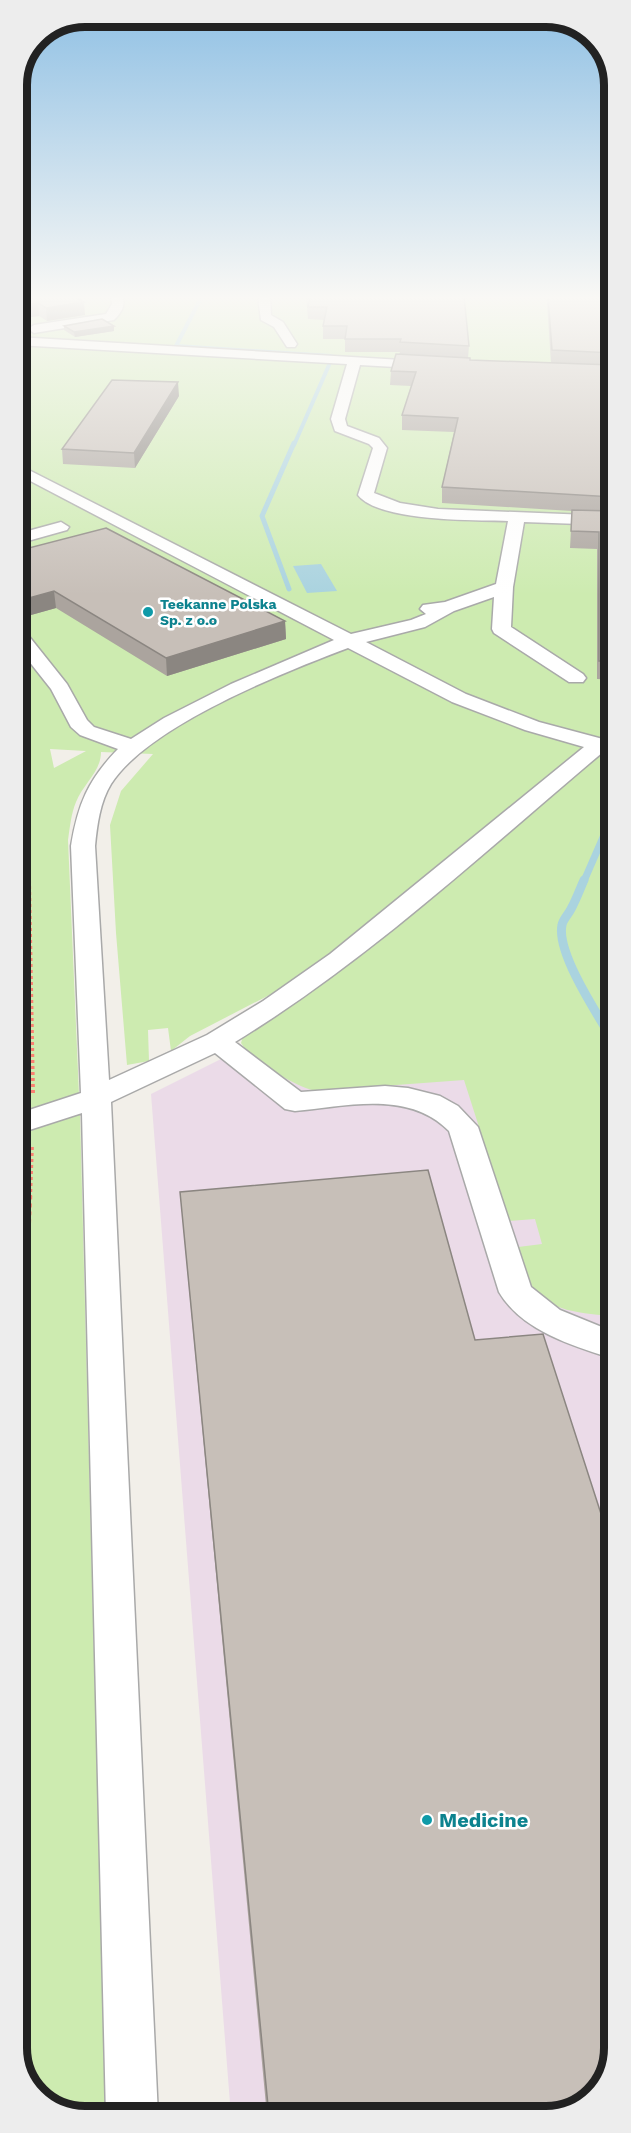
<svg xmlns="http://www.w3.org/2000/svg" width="631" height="2133" viewBox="0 0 631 2133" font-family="'Work Sans',sans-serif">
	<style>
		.industrial { fill: #ebdbe8 }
		.grass { fill: #cdebb0; fill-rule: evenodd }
		.water { fill: #aad3df }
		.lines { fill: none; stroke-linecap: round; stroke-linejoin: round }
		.stream-far3 { stroke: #aad3df; stroke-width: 4 }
		.stream-far2 { stroke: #aad3df; stroke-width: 5 }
		.stream-far1 { stroke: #aad3df; stroke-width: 7 }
		.stream { stroke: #aad3df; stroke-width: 9 }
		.minor-casing { stroke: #a9a9a9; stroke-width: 3 }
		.path-far2 { stroke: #fa8072; stroke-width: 3; stroke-dasharray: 2 2; stroke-linecap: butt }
		.path-far1 { stroke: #fa8072; stroke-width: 4; stroke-dasharray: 3 3; stroke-linecap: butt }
		.path { stroke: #fa8072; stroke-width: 4.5; stroke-dasharray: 4 4; stroke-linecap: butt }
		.minor { fill: #fff; fill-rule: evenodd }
		.wall { fill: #aba49e }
		.shaded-wall { fill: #8b8681 }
		.building { fill: #c7bfb8; stroke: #8b8681; stroke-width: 1.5 }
		.culture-dot { fill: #0f9aa8; stroke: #fff; stroke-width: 2 }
		.labels { text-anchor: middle; stroke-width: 5; stroke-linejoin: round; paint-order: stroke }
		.far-culture-label { font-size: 14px; font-weight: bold; fill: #0d838f; stroke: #fff; text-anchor: start }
		.near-culture-label { font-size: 20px; font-weight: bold; fill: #0d838f; stroke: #fff; text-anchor: start }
		.rim { fill: none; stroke: #222; stroke-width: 8 }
	</style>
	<rect width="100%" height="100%" fill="#f2efe9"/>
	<path class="industrial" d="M432 899 614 1304V2049L560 2115 231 2116 151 1094 253 1043Z"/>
	<path class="grass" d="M17 296H613L614 1316C586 1314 544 1312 530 1283 525 1272 522 1259 518 1247L542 1244 535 1219 509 1221 464 1080 315 1091C295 1086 252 1061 241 1043L244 1033 304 977 190 1036 171 1051 168 1028 148 1030 149 1061 127 1065 116 933 110 825 121 791 153 754 101 752C101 772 83 784 76 802 71 814 70 827 68 840L79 1095 17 1119ZM50 749 86 751 54 768Z
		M80 1113 106 2116H80L40 2100 18 2062 17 1127Z"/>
	<path class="water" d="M321 564 337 591 307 593 293 566Z"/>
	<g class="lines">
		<path class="stream-far3" d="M202 296 176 346 331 356
			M294 445 329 365"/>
		<path class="stream-far2" d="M289 589 262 516 294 443"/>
		<path class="stream-far1" d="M584 881 614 812"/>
		<path class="stream" d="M584 880C580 889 576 900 571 909 568 915 563 919 562 925 556 953 599 1017 614 1042"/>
		<g class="minor-casing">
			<path id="minor" d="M111 296H122C126 306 121 313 114 320L34 333 28 329 34 325 106 314 112 304Z
				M258 296H270L271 315 283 322 297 344 295 347H287L274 327 261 320Z
				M17 337 436 362 437 365 431 369 360 365 345 419 347 426 379 438 387 448 374 493 400 503 438 509 613 516V524L608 525 524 522 513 587 511 627 583 674 586 678 583 682H569L494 633 492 629 494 597 454 611 425 627 366 642 466 694 539 722 614 742V754L603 752C484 852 369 960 235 1042L301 1092 385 1086 408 1088 440 1096 458 1106 478 1127 531 1287 560 1310 614 1332V1359C573 1346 522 1331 499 1292L449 1131C409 1090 347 1106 295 1111L285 1109 215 1053 111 1102 158 2116H106L82 1113 17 1134V1114L81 1093 71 846C78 804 88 780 118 749L80 735 71 727 51 689 17 646V628L24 630 67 684 87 720 94 727 131 739 164 718 231 684 334 640 17 474V464L351 634 411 620 426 614 420 609 423 605 445 602 496 584 508 521C475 520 379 522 358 495L373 448 369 444 335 431 331 419 347 364 17 345ZM348 648 452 702 525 730 584 747 330 954 263 1001 207 1035 109 1080 95 846C97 825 100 802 111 784 148 726 284 672 348 648Z
				M61 522 69 527 67 530 17 544V534Z"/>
		</g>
		<path class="path-far2" d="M17 700 23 717 26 760 29 881"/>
		<path class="path-far1" d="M29 880 33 1094
			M30 1198 32 1144"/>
		<path class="path" d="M17 1487 30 1196"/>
		<use href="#minor" class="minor"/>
	</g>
	<path class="wall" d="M17 296 82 301 85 315 47 321 39 316 17 319Z
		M306 296H464L469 346 468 358 470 360 551 363 547 303 548 296H613L614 680 597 679V549L570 548 572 511 442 503V487L454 432 402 430V415L411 386 390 385 391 371 400 352H345V339H323V326L324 320 308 319Z
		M64 326 114 331 75 337 64 330Z
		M179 396 135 468 63 464 62 449Z
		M17 551 285 621 286 639 167 676 56 608 31 615 17 606Z
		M180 1192 475 1340 560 2115 267 2116Z"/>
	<path class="shaded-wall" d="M81 297 82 303 84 302 85 315 47 321 46 308 76 298Z
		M38 303 39 316 17 319V306Z
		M114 326V331L75 337 74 332Z
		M178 382 179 396 135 468 134 453Z
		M54 591 56 608 31 615 29 598Z
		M285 621 286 639 167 676 166 658Z"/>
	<path class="building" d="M17 296H80L81 297 76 298 84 302 46 308 38 303 17 306Z
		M310 296H464L469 346 400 342 401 339H345L347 326H323L327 307H308Z
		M548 296H613V353L552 350Z
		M102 319 114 326 74 332 64 326Z
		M396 354 470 358V360L613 365V497L442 487 458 418 402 415 416 372 391 371Z
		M112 380 178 382 134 453 62 449Z
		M572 510 613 511 614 661H599V532L571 531Z
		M106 528 285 621 166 658 54 591 29 598 17 590V551Z
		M428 1170 475 1340 543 1334 614 1554V2049L600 2090 560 2115 269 2116 180 1192Z"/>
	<linearGradient id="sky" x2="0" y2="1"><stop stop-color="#8fc0e4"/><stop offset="0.5" stop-color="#f9f8f5"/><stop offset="1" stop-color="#f9f8f5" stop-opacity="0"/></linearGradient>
	<rect width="631" height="595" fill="url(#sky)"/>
	<g class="culture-dot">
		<circle cx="148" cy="612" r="6"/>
		<circle cx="427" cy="1820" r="6"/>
	</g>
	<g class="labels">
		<g class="far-culture-label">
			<text x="160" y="609">Teekanne Polska<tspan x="160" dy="16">Sp. z o.o</tspan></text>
		</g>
		<g class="near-culture-label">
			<text x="439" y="1827">Medicine</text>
		</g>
	</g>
	<path d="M0 0H631V2133H0ZM85 27H546A58 58 0 0 1 604 85V2048A58 58 0 0 1 546 2106H85A58 58 0 0 1 27 2048V85A58 58 0 0 1 85 27Z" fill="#ededed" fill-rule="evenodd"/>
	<path class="rim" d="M85 27H546A58 58 0 0 1 604 85V2048A58 58 0 0 1 546 2106H85A58 58 0 0 1 27 2048V85A58 58 0 0 1 85 27Z"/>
</svg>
